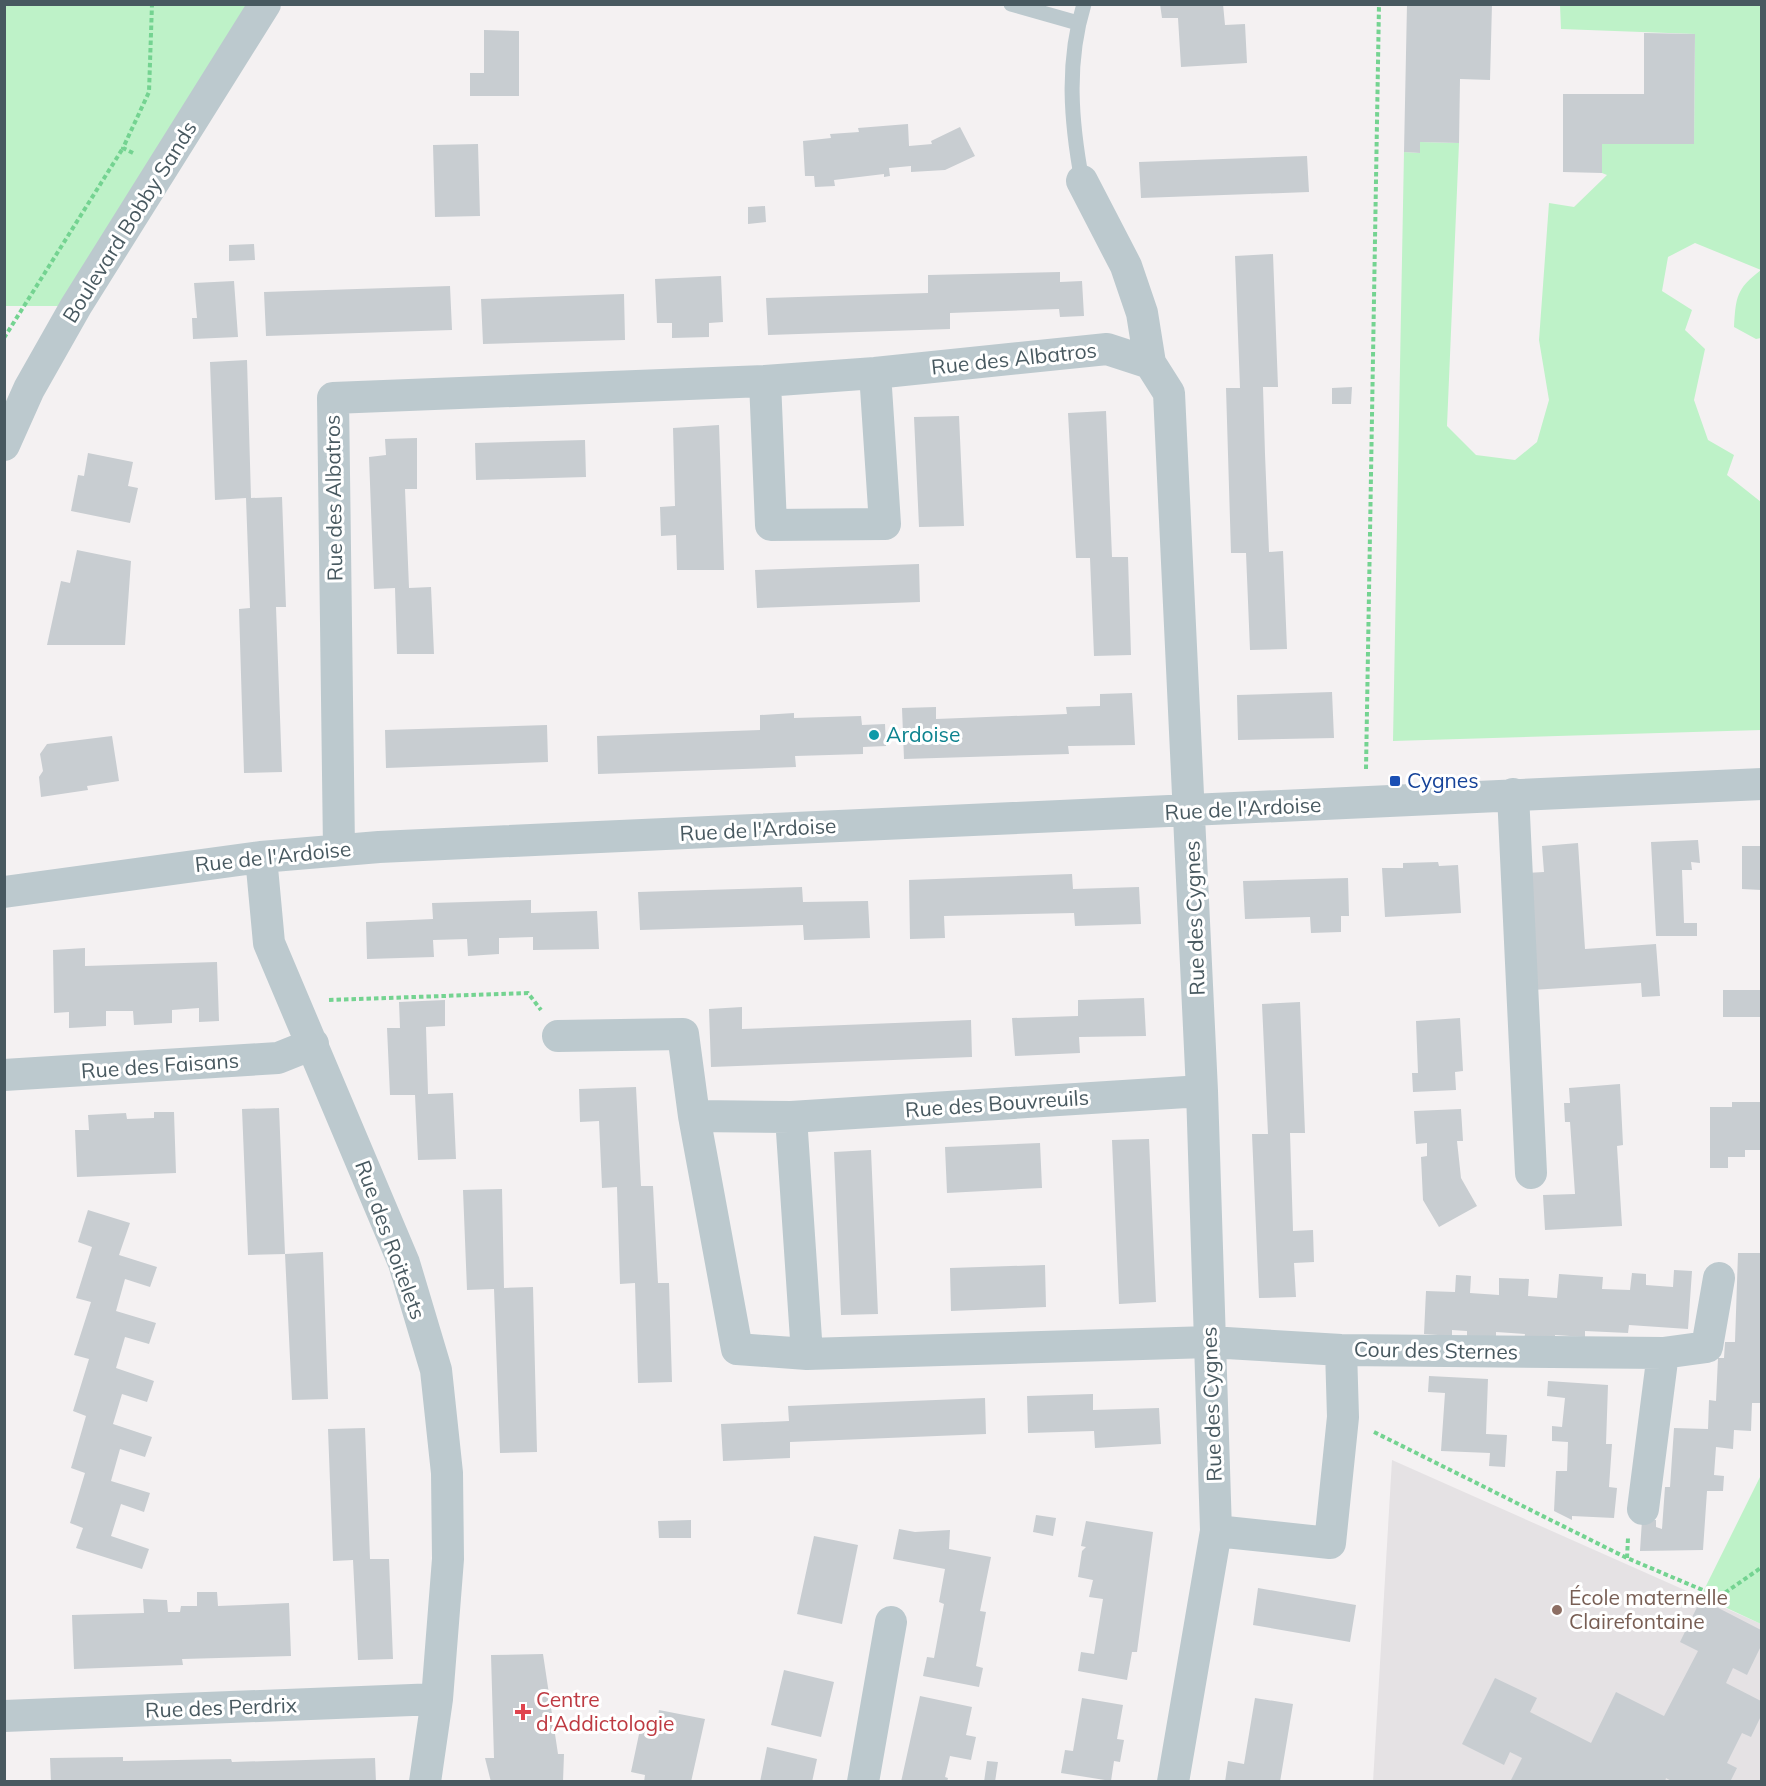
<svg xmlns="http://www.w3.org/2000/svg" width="1766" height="1786" viewBox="0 0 1766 1786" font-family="Mulish,sans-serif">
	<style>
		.education { fill: #e5e2e4 }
		.green { fill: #bef2c8 }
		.building { fill: #c8cdd1 }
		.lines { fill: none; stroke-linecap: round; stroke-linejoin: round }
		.path { stroke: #74d391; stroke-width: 4; stroke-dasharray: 4.5 3; stroke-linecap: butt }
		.service { stroke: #bcc9ce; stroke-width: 15 }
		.minor { stroke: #bcc9ce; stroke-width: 32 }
		.culture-dot { fill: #0f9aa8; stroke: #fff; stroke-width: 2 }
		.transit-dot { fill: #1a4fb4; stroke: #fff; stroke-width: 2 }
		.education-dot { fill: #8d6e63; stroke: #fff; stroke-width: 2 }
		.health-dot { fill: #e0444e; stroke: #fff; stroke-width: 2 }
		.labels { text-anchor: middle; stroke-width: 6; stroke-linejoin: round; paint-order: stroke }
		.street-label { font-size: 21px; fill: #485960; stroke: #fff }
		.culture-label { font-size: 21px; fill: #0d838f; stroke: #fff; text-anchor: start }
		.transit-label { font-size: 21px; fill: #164399; stroke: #fff; text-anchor: start }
		.education-label { font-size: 21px; fill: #785e54; stroke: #fff; text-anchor: start }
		.health-label { font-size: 21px; fill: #be3a42; stroke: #fff; text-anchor: start }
	</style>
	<rect width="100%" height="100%" fill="#f4f1f2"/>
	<path class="education" d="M1392 1460 1761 1624V1781L1373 1782Z"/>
	<path class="green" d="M5 5H265L76 306H5Z
		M1560 5H1761V270L1695 243 1668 257 1662 291 1692 310 1685 330 1705 349 1694 400 1708 440 1734 455 1727 475 1761 502V730L1393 741 1404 152 1420 153V142L1459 143 1447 426 1476 455 1515 460 1537 442 1549 400 1539 340 1549 203 1574 207 1607 175 1602 173V144H1694L1695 34 1561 29Z
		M1761 270V338L1756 339 1734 327C1736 297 1736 289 1761 270Z
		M1761 1475 1762 1624H1761L1701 1596Z"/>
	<path class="building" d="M1160 4H1223L1225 25 1245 24 1247 63 1181 67 1178 18H1162Z
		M1407 4H1492L1490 80 1460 79 1459 143 1420 142V153L1404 152Z
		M484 30 519 31V96H470V73H484Z
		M1644 33 1695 34 1694 144H1602V173L1563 172V94H1644Z
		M908 124 909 146 932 144 931 141 960 127 975 156 945 170 911 172V166L889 168 890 176 884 177V174L834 180 835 186 815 187 814 176H805L803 141 831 138 830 134 859 132 858 128Z
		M478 144 480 216 435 217 433 145Z
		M1307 156 1309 192 1141 198 1139 162Z
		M765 206 766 222 748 224V207Z
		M254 244 255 260 229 261V245Z
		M1273 254 1278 387H1263L1265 454 1269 552 1283 551 1287 649 1250 650 1246 553H1231L1226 388H1240L1235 256Z
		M1060 272V282L1082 281 1084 316 1060 317 1059 309 950 313V329L768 335 766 298 928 293V275Z
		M721 276 723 322 709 323V337L672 338V323H657L655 279Z
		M234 281 238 337 193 339 192 318H197L194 283Z
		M450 286 452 330 266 336 264 292Z
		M624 294 625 340 483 344 481 299Z
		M247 360 251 498 282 497 286 607H276L282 772 244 773 239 609 250 608 246 498 215 500 210 362Z
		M1352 387 1351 404H1332V388Z
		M1106 411 1112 557H1128L1131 655 1094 656 1090 558H1076L1068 413Z
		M959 416 964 526 919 527 914 417Z
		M719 425 724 570H677L676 535 661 536 660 507 675 506 673 428Z
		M417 438V489H405L409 588 431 587 434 654H397L395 588 374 589 369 457 386 455 385 439Z
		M585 440 586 477 476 480 475 443Z
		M88 453 133 462 128 486 138 488 130 523 71 511 78 475 84 476Z
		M77 550 131 561 125 645H47L61 581 70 583Z
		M919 564 920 602 757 608 755 570Z
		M1332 692 1334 738 1238 740 1237 695Z
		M1132 693 1135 745 1068 746 1069 754 904 759 902 708 936 707V719L1067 714 1066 707 1100 706V694Z
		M794 713V718L861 716 862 725 885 724 886 746 863 747V754L795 756 796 767 598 774 597 736 760 730V715Z
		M547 725 548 762 386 768 385 730Z
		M112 736 119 781 87 786 88 790 41 797 39 777 43 771 40 754 47 744Z
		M1698 840 1700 863 1691 862 1692 870H1682L1684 923H1697V936H1656L1651 842Z
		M1578 843 1585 949 1656 944 1660 996 1642 997 1641 983 1532 990 1526 873 1544 872 1542 846Z
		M1742 846H1761V890L1742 889Z
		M1438 862 1439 866 1458 865 1461 913 1385 917 1382 868H1403V863Z
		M1072 874 1073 889 1139 887 1141 924 1075 926 1074 913 944 916 945 938 910 939 909 880Z
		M1348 878 1349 916H1341V932L1311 933 1310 917 1245 919 1243 881Z
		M802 887 803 902 868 901 870 938 804 940 803 925 640 930 638 892Z
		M531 900V913L597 911 599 949 533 950V937L499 938V954L468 956 467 939 433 940 434 957 367 959 366 922 433 919 432 903Z
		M85 948V966L217 962 219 1021 199 1022V1008L172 1010V1023L134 1025 133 1011H106V1026L69 1028V1012L54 1013 53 950Z
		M1723 990H1761V1017H1723Z
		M1144 998 1146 1036 1079 1037 1080 1053 1015 1056 1012 1018 1078 1016V1000Z
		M445 1000V1026L426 1027 428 1094 453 1093 456 1159 418 1160 415 1095H390L387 1028H400L399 1002Z
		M1300 1002 1305 1133H1290L1293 1231 1313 1230 1314 1262 1294 1263 1296 1297 1259 1298 1252 1134H1268L1262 1004Z
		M742 1007V1029L971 1020 972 1057 711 1067 709 1009Z
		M1460 1018 1463 1071 1455 1072 1456 1090 1413 1092 1412 1073H1418L1416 1021Z
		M1620 1084 1623 1145 1617 1146 1622 1226 1545 1230 1543 1195 1575 1194 1570 1122H1565L1564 1103H1570L1569 1088Z
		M636 1087 641 1186H653L658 1283H669L672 1382 638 1383 635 1283 620 1284 617 1187 602 1188 599 1121 580 1122 579 1089Z
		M1732 1102H1761V1150H1745V1157H1728V1168H1710V1107H1732Z
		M279 1108 285 1254 248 1255 242 1109Z
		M1461 1109 1463 1141H1457L1461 1178 1477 1206 1439 1227 1423 1200 1421 1157 1427 1156V1143L1416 1144 1414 1111Z
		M154 1112H174L176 1173 77 1177 75 1130H89L88 1115 126 1113 127 1119 154 1118Z
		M1149 1139 1156 1302 1119 1304 1112 1140Z
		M1040 1143 1042 1188 947 1193 945 1147Z
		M871 1150 878 1314 841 1315 834 1152Z
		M502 1189 504 1288 533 1287 537 1452 500 1453 494 1289 467 1290 463 1190Z
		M88 1210 130 1223 119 1255 157 1267 150 1287 125 1279 116 1311 156 1323 149 1344 125 1337 116 1368 154 1381 147 1402 122 1394 113 1424 152 1437 145 1457 120 1449 111 1481 150 1493 144 1512 121 1504 111 1536 149 1549 142 1569 76 1548 83 1528 70 1523 85 1473 71 1468 86 1416 73 1411 89 1359 74 1355 91 1302 76 1298 92 1247 78 1242Z
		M323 1252 328 1399 292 1400 285 1254Z
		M1738 1253H1761V1403H1752L1751 1431 1734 1430 1733 1449 1716 1447 1714 1475 1724 1476 1723 1491H1707L1703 1550 1640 1551 1642 1520H1656V1527L1662 1529 1665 1487H1670L1674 1428 1708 1429 1709 1400 1716 1401 1718 1358H1724L1725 1342H1735Z
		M1045 1265 1046 1307 951 1311 950 1268Z
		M1674 1270 1692 1271 1688 1329 1629 1325 1628 1333 1585 1331V1337L1555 1335V1342L1524 1340 1525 1334 1511 1333 1496 1332V1339L1467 1338V1331L1452 1330V1336L1424 1334 1426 1291 1455 1292 1456 1275 1471 1276 1470 1293 1499 1295V1278L1529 1279 1528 1296 1557 1298 1559 1274 1603 1277 1602 1289 1630 1290 1632 1273 1646 1274V1285L1673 1287Z
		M1429 1376 1488 1379 1486 1434 1507 1435 1505 1467 1489 1466 1490 1453 1441 1451 1445 1393 1428 1392Z
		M1548 1381 1608 1385 1606 1444H1612L1609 1487 1617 1488 1614 1518 1572 1516V1520L1554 1511 1556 1471H1567L1568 1442 1552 1441V1426L1562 1427 1565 1398 1547 1396Z
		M1093 1394V1410L1159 1408 1161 1444 1095 1448 1094 1431 1028 1433 1027 1396Z
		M985 1398 986 1434 790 1442V1458L723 1461 721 1424 789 1421 788 1406Z
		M365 1428 370 1559H389L393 1659 358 1660 353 1560 333 1561 328 1429Z
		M1036 1515 1056 1518 1053 1536 1033 1532Z
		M691 1520V1538H659L658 1521Z
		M1086 1521 1153 1532 1137 1652H1132L1127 1680 1078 1671 1081 1652 1094 1654 1103 1599 1089 1597 1093 1580 1078 1577 1082 1551 1086 1547 1081 1546Z
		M899 1529 915 1532 950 1530 949 1549 991 1557 980 1611 986 1612 976 1666 983 1668 979 1687 923 1676 927 1657 934 1658 944 1604 939 1602 945 1569 893 1559Z
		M814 1536 858 1545 842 1624 797 1614Z
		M1258 1588 1356 1605 1350 1642 1253 1625Z
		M197 1592H217L218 1606 289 1603 291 1656 182 1659 183 1665 74 1669 72 1615 144 1613 143 1599 167 1600 168 1612H180L181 1606H197Z
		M1701 1599 1761 1630V1646L1747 1675 1733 1668 1726 1683 1761 1701V1716L1751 1737 1742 1733 1727 1763 1737 1768 1730 1782H1673L1666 1778 1665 1782H1510L1522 1758 1510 1752 1504 1765 1462 1744 1495 1678 1537 1698 1530 1712 1591 1743 1616 1692 1664 1716 1698 1651 1680 1642Z
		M543 1654 558 1754H564L563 1782H491L485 1758H494L491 1655Z
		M784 1670 834 1682 821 1737 771 1725Z
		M920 1696 972 1707 966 1735 976 1737 971 1760 950 1756 945 1777 948 1778 947 1782H901Z
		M1082 1698 1123 1705 1117 1739 1124 1740 1120 1762 1114 1761 1111 1781 1061 1773 1065 1750 1073 1751Z
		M1255 1698 1293 1704 1280 1782H1225L1228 1761 1244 1764Z
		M659 1710 705 1719 691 1782H644L645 1775 631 1772 642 1720 657 1723Z
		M767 1747 817 1759 812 1782H760Z
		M123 1757V1761L231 1759 232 1762 375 1758 376 1782H51L50 1758Z
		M987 1761 998 1762 995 1782H984Z"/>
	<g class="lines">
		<path class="path" d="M133 153 123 148 149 92 152 4
			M4 338 123 148
			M1366 769 1379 4
			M329 1000 528 993 541 1010
			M1374 1432 1627 1558 1719 1597 1762 1567
			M1627 1558 1628 1538"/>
		<path class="service" d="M1011 4 1078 23
			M1082 181C1071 122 1066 63 1084 4"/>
		<path class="minor" d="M1082 181 1126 266 1142 313 1150 363 1169 393 1202 1091 1216 1531 1173 1782
			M765 381 771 525 885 524 875 373
			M4 445 29 389 76 306 265 4
			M1513 794 1531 1173
			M339 849 333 398 765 381 875 373 1107 349 1150 363
			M261 857 269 943 404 1263 436 1370 447 1473 448 1559 437 1699 425 1782
			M4 892 261 857 379 847 1762 784
			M558 1036 683 1034 694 1116
			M4 1075 278 1058 313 1044
			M1202 1091 791 1117 694 1116 737 1349 807 1354 1210 1342 1341 1350 1663 1353 1707 1347 1719 1278
			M791 1117 807 1354
			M1643 1509 1663 1353
			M1216 1531 1330 1543 1343 1417 1341 1350
			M4 1716 437 1699
			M863 1782 891 1622"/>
	</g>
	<circle class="culture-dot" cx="874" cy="735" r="6"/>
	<rect class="transit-dot" x="1389" y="775" width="12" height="12" rx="3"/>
	<circle class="education-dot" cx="1557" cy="1610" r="6"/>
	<path class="health-dot" d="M520 1703h6v6h6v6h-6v6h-6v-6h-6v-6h6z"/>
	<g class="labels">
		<g class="street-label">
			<text transform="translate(130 222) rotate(-58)" y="7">Boulevard Bobby Sands</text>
			<text transform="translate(1014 359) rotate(-6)" y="7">Rue des Albatros</text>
			<text transform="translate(334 498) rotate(-91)" y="7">Rue des Albatros</text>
			<text transform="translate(1243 809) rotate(-3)" y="7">Rue de l'Ardoise</text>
			<text transform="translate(758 830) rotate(-3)" y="7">Rue de l'Ardoise</text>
			<text transform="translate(273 857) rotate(-6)" y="7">Rue de l'Ardoise</text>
			<text transform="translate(1195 918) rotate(-92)" y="7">Rue des Cygnes</text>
			<text transform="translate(160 1066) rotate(-4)" y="7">Rue des Faisans</text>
			<text transform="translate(997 1104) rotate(-4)" y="7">Rue des Bouvreuils</text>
			<text transform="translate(390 1240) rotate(70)" y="7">Rue des Roitelets</text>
			<text transform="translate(1436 1351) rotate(1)" y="7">Cour des Sternes</text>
			<text transform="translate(1212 1404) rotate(-92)" y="7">Rue des Cygnes</text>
			<text transform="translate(221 1708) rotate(-2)" y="7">Rue des Perdrix</text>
		</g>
		<g class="culture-label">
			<text x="886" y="742">Ardoise</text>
		</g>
		<g class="transit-label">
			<text x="1407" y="788">Cygnes</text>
		</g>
		<g class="education-label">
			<text x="1569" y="1605">École maternelle<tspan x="1569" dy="24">Clairefontaine</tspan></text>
		</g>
		<g class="health-label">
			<text x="536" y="1707">Centre<tspan x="536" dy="24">d'Addictologie</tspan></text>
		</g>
	</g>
	<rect width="1766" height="1786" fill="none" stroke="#485960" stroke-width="12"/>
</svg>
